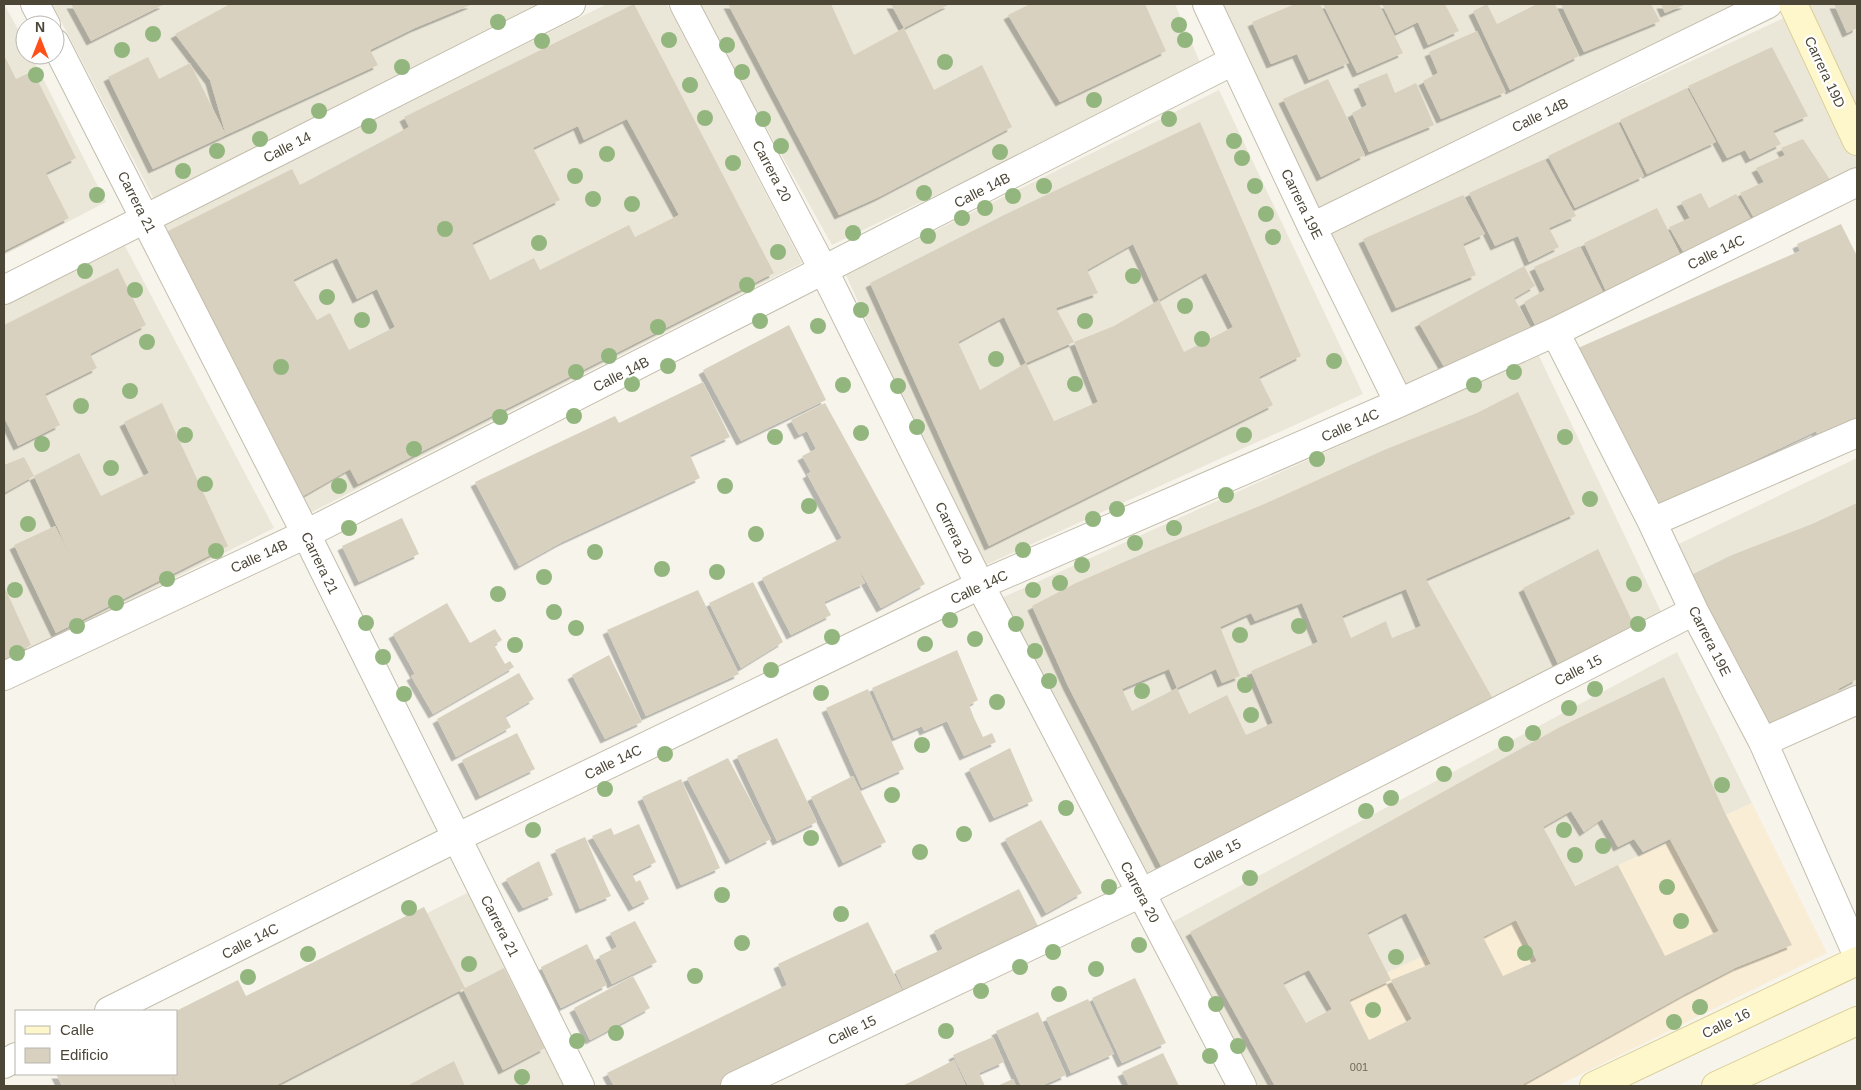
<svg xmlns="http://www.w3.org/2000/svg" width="1861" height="1090" viewBox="0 0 1861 1090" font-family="Arial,sans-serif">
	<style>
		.residential { fill: #ebe7d8 }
		.commercial { fill: #f9edd5 }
		.building { fill: #d9d1bf; fill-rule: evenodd; filter: url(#shadow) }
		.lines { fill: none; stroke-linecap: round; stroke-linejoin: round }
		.street-casing { stroke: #c3bdac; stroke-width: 30 }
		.secondary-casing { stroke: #dace97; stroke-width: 30 }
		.street { stroke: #fff; stroke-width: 28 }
		.secondary { stroke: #fff7cc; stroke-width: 28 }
		.tree { fill: #92b67e }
		.labels { text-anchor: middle; stroke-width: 4.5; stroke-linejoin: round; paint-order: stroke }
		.number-label { font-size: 11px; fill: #6f6959 }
		.street-label { font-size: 14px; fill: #4c4637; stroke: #fff }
	</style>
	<defs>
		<filter id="shadow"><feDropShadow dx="-4.5" dy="4.5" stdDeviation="0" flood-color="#0004"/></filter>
	</defs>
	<rect width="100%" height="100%" fill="#f6f4eb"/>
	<path class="residential" d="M4 4 25 42V55H31L106 202 4 255Z
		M52 4H553L156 203Z
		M607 4H667L802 263 304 516 155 225Z
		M697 4H1175L1202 67 832 245Z
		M1226 4H1778L1315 218 1219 7Z
		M1807 4H1857V118Z
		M1788 16 1857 154V176L1401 400 1323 232Z
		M1219 90 1363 394 979 568 846 275Z
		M125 246 274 528 4 664V306Z
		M1539 356 1664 618 1147 889 988 604Z
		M1857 458V705L1760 753 1656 555Z
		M1677 652 1752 803 1342 994 1367 1046 1283 1086H1255L1165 926Z
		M473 890 570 1086H84L109 1074H176V1040Z"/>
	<path class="commercial" d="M1752 803 1827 953 1557 1086H1283L1367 1046 1342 994Z"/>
	<path class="building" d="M71 4H165L91 41Z
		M230 4H473L415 28 370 50 378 65 226 135 210 80 175 34Z
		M634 4 774 273 358 484 350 469 298 499 164 233 292 169 300 185 409 127 404 117ZM627 119 679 215 635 237 629 225 540 270 534 258 490 280 472 243 560 200 533 148 578 126 584 140ZM337 258 357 299 377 289 395 327 349 350 330 313 317 320 293 280Z
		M728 4H831L854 55 904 28 891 4H950L904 28 934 90 982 65 1012 127 879 197 839 215Z
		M1030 4H1145L1166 51 1060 102 1008 15Z
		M1295 4H1320L1349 63 1309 80 1297 54 1271 64 1252 22Z
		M1323 4H1379L1403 53 1357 73Z
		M1382 4H1445L1459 31 1428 45 1418 22 1396 33Z
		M1487 4 1497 24 1537 4H1555L1579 56 1510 90 1473 11Z
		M1561 4H1651L1660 21 1584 52Z
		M1661 4H1687L1665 13Z
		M1834 4H1857V28L1847 33Z
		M1477 31 1506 92 1441 119 1423 81 1438 73 1429 52Z
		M1772 47 1808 116 1773 131 1781 144 1750 159 1745 150 1727 158 1688 86Z
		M4 55 16 79 33 71 76 158 46 173 69 218 4 251Z
		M148 57 159 79 190 63 226 135 153 169 108 77Z
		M1387 73 1395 93 1416 83 1434 125 1369 152 1352 113 1367 105 1358 85Z
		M1328 79 1365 155 1321 177 1283 99Z
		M1687 88 1716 142 1647 174 1620 120Z
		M1200 122 1301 356 1259 377 1273 405 989 546 870 283 1004 215ZM1133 244 1159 300 1114 326 1074 342 1098 402 1054 421 1026 363 1074 342 1056 308 1098 293 1087 270ZM1206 273 1233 327 1184 352 1159 300ZM1004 317 1026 363 980 390 958 342Z
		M1618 122 1644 176 1575 208 1548 156Z
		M1803 139 1831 181 1754 218 1740 193 1764 182 1756 168 1785 155 1781 148Z
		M1545 159 1576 216 1549 228 1559 247 1529 262 1518 236 1495 246 1469 193Z
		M1701 193 1709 208 1736 194 1751 219 1684 253 1669 227 1690 218 1681 202Z
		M1463 195 1485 234 1463 244 1476 275 1396 308 1363 239Z
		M1657 208 1681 256 1606 291 1584 243Z
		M1841 224 1857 256V426L1822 444 1816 431 1701 486 1704 492 1659 514 1578 348 1800 251 1797 244Z
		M1580 246 1604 294 1537 329 1524 302 1545 290 1534 267Z
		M1524 266 1535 286 1514 298 1532 330 1447 372 1419 323Z
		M118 268 146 325 90 354 97 368 45 394 60 425 18 446 4 417V325Z
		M789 325 826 400 741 441 703 370Z
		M703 382 730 437 690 455 700 478 562 542 519 566 475 482 615 416 619 423Z
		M1518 392 1575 514 1426 579 1493 699 1303 795 1163 870 1068 686 1032 606 1076 583 1154 549 1262 505 1384 450 1477 413ZM1406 589 1421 626 1392 638 1386 621 1351 638 1342 616ZM1302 603 1318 642 1251 671 1273 723 1246 735 1227 695 1189 714 1177 688 1216 669 1222 683 1240 676 1220 627 1251 613 1255 621ZM1169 669 1177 688 1132 711 1122 689Z
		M162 403 228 546 56 633 14 545 55 526 69 553 34 476 79 453 101 496 149 473 124 422Z
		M825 403 925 584 881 608 854 560 865 583 824 602 831 615 791 635 762 578 842 538 807 474 811 472 802 456 816 449 807 431 799 435 791 420Z
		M24 457 34 476 4 493V465Z
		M1857 503V679L1838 689 1842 698 1771 733 1691 575 1732 555 1812 524Z
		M402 518 419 554 359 582 342 546Z
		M1598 549 1634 625 1558 664 1523 588Z
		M753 582 783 642 741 668 709 603Z
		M4 586 31 645 4 660Z
		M698 590 739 674 646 716 607 630Z
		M447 603 470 643 495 629 502 640 494 645 505 664 510 661 514 667 433 714 411 676 415 674 393 634Z
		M957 650 978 700 969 705 974 718 983 737 992 733 996 742 964 756 947 721 924 731 922 726 894 738 872 688Z
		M609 655 642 722 605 739 572 675Z
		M519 673 534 699 505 716 511 727 456 757 437 719Z
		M1664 677 1725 813 1792 945 1737 967 1685 994 1520 1086H1275L1190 932 1560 727ZM1571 811 1584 832 1602 819 1618 847 1634 839 1643 852 1670 839 1719 931 1665 956 1618 865 1575 886 1543 827ZM1406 913 1431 964 1391 980 1412 1019 1369 1040 1349 1000 1391 980 1367 933ZM1516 920 1537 961 1503 976 1483 937ZM1309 970 1332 1009 1306 1023 1283 983Z
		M868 689 904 769 862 788 826 708Z
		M517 733 535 769 480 796 462 760Z
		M777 738 817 822 777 841 737 756Z
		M1010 748 1033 801 994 818 969 769Z
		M728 758 771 839 730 860 687 778Z
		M853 776 886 842 843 863 811 797Z
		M681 779 720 868 681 885 642 797Z
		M1041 820 1082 893 1046 913 1005 839Z
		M639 824 656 862 632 874 636 882 640 880 649 899 633 907 592 836 611 828 614 835Z
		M585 837 611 896 580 909 555 850Z
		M539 861 553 895 523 908 506 879Z
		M1019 889 1038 926 904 991 895 971 943 949 934 931Z
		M424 907 465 988 504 968 545 1048 503 1070 463 989 275 1086H177L171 1074H176V1011L238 980 246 996Z
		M635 921 657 962 612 984 599 956 617 947 610 933Z
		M868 922 905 996 717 1086H614L607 1073 787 985 778 964Z
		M587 944 607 985 561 1008 541 967Z
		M633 976 650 1008 590 1040 574 1008Z
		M1135 978 1166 1043 1122 1063 1092 998Z
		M1088 999 1114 1054 1071 1073 1046 1018Z
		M1038 1012 1066 1075 1041 1086H1021L996 1031Z
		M993 1037 1004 1062 979 1073 985 1086H968L953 1055Z
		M1163 1053 1179 1086H1129L1122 1072Z
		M954 1060 966 1086H902L921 1077Z
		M454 1061 465 1086H407Z
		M56 1074H170L176 1086H62Z
		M1013 1079 1016 1086H997Z"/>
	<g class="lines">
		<g class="street-casing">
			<path id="street" d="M35 4 46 25
				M684 4 824 271 980 585 1242 1086
				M1207 4 1312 227 1399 403
				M55 43 306 534 580 1086
				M1312 227 1768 4
				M4 290 571 4
				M1555 332 1652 522 1694 611 1763 742 1857 954
				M1652 522 1857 433
				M4 676 306 534 1233 61
				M1763 742 1857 700
				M109 1011 456 838 980 585 1399 403 1555 332 1857 182
				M4 1064 16 1057
				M735 1086 1141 893 1694 611"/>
		</g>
		<g class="secondary-casing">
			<path id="secondary" d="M1793 4 1857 141
				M1594 1086 1857 961
				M1716 1086 1857 1021"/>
		</g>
		<use href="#street" class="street"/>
		<use href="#secondary" class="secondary"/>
	</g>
	<g class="tree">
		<circle cx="498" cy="22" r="8"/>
		<circle cx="1179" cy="25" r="8"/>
		<circle cx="153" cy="34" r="8"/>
		<circle cx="669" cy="40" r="8"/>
		<circle cx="1185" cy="40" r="8"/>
		<circle cx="542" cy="41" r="8"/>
		<circle cx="727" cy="45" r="8"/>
		<circle cx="122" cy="50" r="8"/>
		<circle cx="945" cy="62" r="8"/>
		<circle cx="402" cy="67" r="8"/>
		<circle cx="742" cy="72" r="8"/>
		<circle cx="36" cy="75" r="8"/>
		<circle cx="690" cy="85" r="8"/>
		<circle cx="1094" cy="100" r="8"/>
		<circle cx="319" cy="111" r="8"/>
		<circle cx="705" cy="118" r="8"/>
		<circle cx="763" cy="119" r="8"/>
		<circle cx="1169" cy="119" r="8"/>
		<circle cx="369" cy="126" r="8"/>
		<circle cx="260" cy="139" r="8"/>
		<circle cx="1234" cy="141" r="8"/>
		<circle cx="781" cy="146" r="8"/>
		<circle cx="217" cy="151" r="8"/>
		<circle cx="1000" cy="152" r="8"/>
		<circle cx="607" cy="154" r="8"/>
		<circle cx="1242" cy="158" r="8"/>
		<circle cx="733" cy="163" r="8"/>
		<circle cx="183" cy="171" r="8"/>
		<circle cx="575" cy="176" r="8"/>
		<circle cx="1044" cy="186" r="8"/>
		<circle cx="1255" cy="186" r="8"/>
		<circle cx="924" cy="193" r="8"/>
		<circle cx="97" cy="195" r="8"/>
		<circle cx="1013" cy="196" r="8"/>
		<circle cx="593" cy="199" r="8"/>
		<circle cx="632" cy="204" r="8"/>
		<circle cx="985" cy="208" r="8"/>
		<circle cx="1266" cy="214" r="8"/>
		<circle cx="962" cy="218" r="8"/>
		<circle cx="445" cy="229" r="8"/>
		<circle cx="853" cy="233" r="8"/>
		<circle cx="928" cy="236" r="8"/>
		<circle cx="1273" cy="237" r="8"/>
		<circle cx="539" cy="243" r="8"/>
		<circle cx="778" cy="252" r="8"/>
		<circle cx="85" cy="271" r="8"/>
		<circle cx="1133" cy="276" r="8"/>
		<circle cx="747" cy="285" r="8"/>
		<circle cx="135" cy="290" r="8"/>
		<circle cx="327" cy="297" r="8"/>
		<circle cx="1185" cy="306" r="8"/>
		<circle cx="861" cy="310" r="8"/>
		<circle cx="362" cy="320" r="8"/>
		<circle cx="760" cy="321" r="8"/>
		<circle cx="1085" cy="321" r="8"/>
		<circle cx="818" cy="326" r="8"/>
		<circle cx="658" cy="327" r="8"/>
		<circle cx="1202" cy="339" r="8"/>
		<circle cx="147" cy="342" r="8"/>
		<circle cx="609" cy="356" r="8"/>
		<circle cx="996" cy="359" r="8"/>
		<circle cx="1334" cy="361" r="8"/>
		<circle cx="668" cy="366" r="8"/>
		<circle cx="281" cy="367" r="8"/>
		<circle cx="576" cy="372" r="8"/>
		<circle cx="1514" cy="372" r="8"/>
		<circle cx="632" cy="384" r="8"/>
		<circle cx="1075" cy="384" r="8"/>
		<circle cx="843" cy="385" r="8"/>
		<circle cx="1474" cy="385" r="8"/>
		<circle cx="898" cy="386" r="8"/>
		<circle cx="130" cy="391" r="8"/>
		<circle cx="81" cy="406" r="8"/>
		<circle cx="574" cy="416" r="8"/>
		<circle cx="500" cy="417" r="8"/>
		<circle cx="917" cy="427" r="8"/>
		<circle cx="861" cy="433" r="8"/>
		<circle cx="185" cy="435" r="8"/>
		<circle cx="1244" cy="435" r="8"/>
		<circle cx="775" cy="437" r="8"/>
		<circle cx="1565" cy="437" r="8"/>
		<circle cx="42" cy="444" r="8"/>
		<circle cx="414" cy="449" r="8"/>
		<circle cx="1317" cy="459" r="8"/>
		<circle cx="111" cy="468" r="8"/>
		<circle cx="205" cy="484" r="8"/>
		<circle cx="339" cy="486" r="8"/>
		<circle cx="725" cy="486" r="8"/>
		<circle cx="1226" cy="495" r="8"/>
		<circle cx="1590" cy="499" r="8"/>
		<circle cx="809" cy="506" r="8"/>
		<circle cx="1117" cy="509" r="8"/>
		<circle cx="1093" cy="519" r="8"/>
		<circle cx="28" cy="524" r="8"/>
		<circle cx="349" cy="528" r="8"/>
		<circle cx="1174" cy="528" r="8"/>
		<circle cx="756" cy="534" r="8"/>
		<circle cx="1135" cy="543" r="8"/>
		<circle cx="1023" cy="550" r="8"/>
		<circle cx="216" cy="551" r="8"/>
		<circle cx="595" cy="552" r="8"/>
		<circle cx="1082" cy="565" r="8"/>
		<circle cx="662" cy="569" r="8"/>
		<circle cx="717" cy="572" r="8"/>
		<circle cx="544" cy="577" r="8"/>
		<circle cx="167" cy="579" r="8"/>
		<circle cx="1060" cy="583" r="8"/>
		<circle cx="1634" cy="584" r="8"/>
		<circle cx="15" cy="590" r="8"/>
		<circle cx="1033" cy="590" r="8"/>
		<circle cx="498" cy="594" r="8"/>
		<circle cx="116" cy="603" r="8"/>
		<circle cx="554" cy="612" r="8"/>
		<circle cx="950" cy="620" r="8"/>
		<circle cx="366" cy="623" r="8"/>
		<circle cx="1016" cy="624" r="8"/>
		<circle cx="1638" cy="624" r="8"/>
		<circle cx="77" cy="626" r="8"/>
		<circle cx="1299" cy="626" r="8"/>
		<circle cx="576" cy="628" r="8"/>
		<circle cx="1240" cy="635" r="8"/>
		<circle cx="832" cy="637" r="8"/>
		<circle cx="975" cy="639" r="8"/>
		<circle cx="925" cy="644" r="8"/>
		<circle cx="515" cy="645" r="8"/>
		<circle cx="1035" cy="651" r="8"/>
		<circle cx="17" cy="653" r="8"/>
		<circle cx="383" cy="657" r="8"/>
		<circle cx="771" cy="670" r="8"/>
		<circle cx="1049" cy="681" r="8"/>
		<circle cx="1245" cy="685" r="8"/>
		<circle cx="1595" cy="689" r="8"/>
		<circle cx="1142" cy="691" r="8"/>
		<circle cx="821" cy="693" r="8"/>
		<circle cx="404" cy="694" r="8"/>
		<circle cx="997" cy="702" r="8"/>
		<circle cx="1569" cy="708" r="8"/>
		<circle cx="1251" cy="715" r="8"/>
		<circle cx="1533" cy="733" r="8"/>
		<circle cx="1506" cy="744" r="8"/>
		<circle cx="922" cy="745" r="8"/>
		<circle cx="665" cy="754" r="8"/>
		<circle cx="1444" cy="774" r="8"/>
		<circle cx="1722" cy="785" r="8"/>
		<circle cx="605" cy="789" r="8"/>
		<circle cx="892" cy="795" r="8"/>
		<circle cx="1391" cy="798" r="8"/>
		<circle cx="1066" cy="808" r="8"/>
		<circle cx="1366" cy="811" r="8"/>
		<circle cx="533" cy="830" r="8"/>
		<circle cx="1564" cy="830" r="8"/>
		<circle cx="964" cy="834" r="8"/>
		<circle cx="811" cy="838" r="8"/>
		<circle cx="1603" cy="846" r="8"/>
		<circle cx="920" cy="852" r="8"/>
		<circle cx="1575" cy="855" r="8"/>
		<circle cx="1250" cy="878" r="8"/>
		<circle cx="1109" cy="887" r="8"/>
		<circle cx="1667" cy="887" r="8"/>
		<circle cx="722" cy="895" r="8"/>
		<circle cx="409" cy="908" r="8"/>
		<circle cx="841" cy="914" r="8"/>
		<circle cx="1681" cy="921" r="8"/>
		<circle cx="742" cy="943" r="8"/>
		<circle cx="1139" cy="945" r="8"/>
		<circle cx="1053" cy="952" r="8"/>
		<circle cx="1525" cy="953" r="8"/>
		<circle cx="308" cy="954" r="8"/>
		<circle cx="1396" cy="957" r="8"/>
		<circle cx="469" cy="964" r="8"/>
		<circle cx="1020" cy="967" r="8"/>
		<circle cx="1096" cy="969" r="8"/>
		<circle cx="695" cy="976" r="8"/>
		<circle cx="248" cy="977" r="8"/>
		<circle cx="981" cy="991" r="8"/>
		<circle cx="1059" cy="994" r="8"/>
		<circle cx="1216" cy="1004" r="8"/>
		<circle cx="1700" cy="1007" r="8"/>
		<circle cx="1373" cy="1010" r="8"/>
		<circle cx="1674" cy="1022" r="8"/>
		<circle cx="946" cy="1031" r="8"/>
		<circle cx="616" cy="1033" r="8"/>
		<circle cx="577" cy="1041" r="8"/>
		<circle cx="1238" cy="1046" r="8"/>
		<circle cx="1210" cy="1056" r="8"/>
		<circle cx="522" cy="1077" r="8"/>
	</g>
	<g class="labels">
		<g class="number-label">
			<text x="1359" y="1071">001</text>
		</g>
		<g class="street-label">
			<text transform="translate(1825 72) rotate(65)" y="5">Carrera 19D</text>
			<text transform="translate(1540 115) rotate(-26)" y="5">Calle 14B</text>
			<text transform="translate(287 147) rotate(-27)" y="5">Calle 14</text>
			<text transform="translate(772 171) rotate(62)" y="5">Carrera 20</text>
			<text transform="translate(982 190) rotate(-27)" y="5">Calle 14B</text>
			<text transform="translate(137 202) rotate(63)" y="5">Carrera 21</text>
			<text transform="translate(1302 204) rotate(64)" y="5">Carrera 19E</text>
			<text transform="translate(1716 252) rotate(-26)" y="5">Calle 14C</text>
			<text transform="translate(621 374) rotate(-27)" y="5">Calle 14B</text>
			<text transform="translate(1350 425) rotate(-24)" y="5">Calle 14C</text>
			<text transform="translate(954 533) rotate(64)" y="5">Carrera 20</text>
			<text transform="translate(259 556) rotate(-25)" y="5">Calle 14B</text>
			<text transform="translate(320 563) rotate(64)" y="5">Carrera 21</text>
			<text transform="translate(979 587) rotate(-25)" y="5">Calle 14C</text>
			<text transform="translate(1710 641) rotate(63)" y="5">Carrera 19E</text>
			<text transform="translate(1578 670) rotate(-27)" y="5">Calle 15</text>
			<text transform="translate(613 762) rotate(-26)" y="5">Calle 14C</text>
			<text transform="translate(1217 854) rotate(-27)" y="5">Calle 15</text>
			<text transform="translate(1140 892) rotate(62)" y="5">Carrera 20</text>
			<text transform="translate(500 926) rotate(63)" y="5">Carrera 21</text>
			<text transform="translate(250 941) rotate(-27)" y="5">Calle 14C</text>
			<text transform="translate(1726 1023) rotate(-26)" y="5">Calle 16</text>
			<text transform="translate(852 1030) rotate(-25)" y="5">Calle 15</text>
		</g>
	</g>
	<rect width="1861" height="1090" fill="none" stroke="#4c4637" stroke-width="10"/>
	<rect x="15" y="1010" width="162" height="65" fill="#ffffff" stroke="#b7b5af"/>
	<rect x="25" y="1026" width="25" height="8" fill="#fff7cc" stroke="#b7b5af"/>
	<text x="60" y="1035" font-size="15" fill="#4c4637">Calle</text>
	<rect x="25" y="1048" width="25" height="15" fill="#d9d1bf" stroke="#b7b5af"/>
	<text x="60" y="1060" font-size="15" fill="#4c4637">Edificio</text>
	<g transform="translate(40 40)"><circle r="24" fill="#ffffff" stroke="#b7b5af"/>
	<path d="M0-4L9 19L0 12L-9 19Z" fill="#ff5019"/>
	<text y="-8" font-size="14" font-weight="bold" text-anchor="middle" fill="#4c4637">N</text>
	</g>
</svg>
